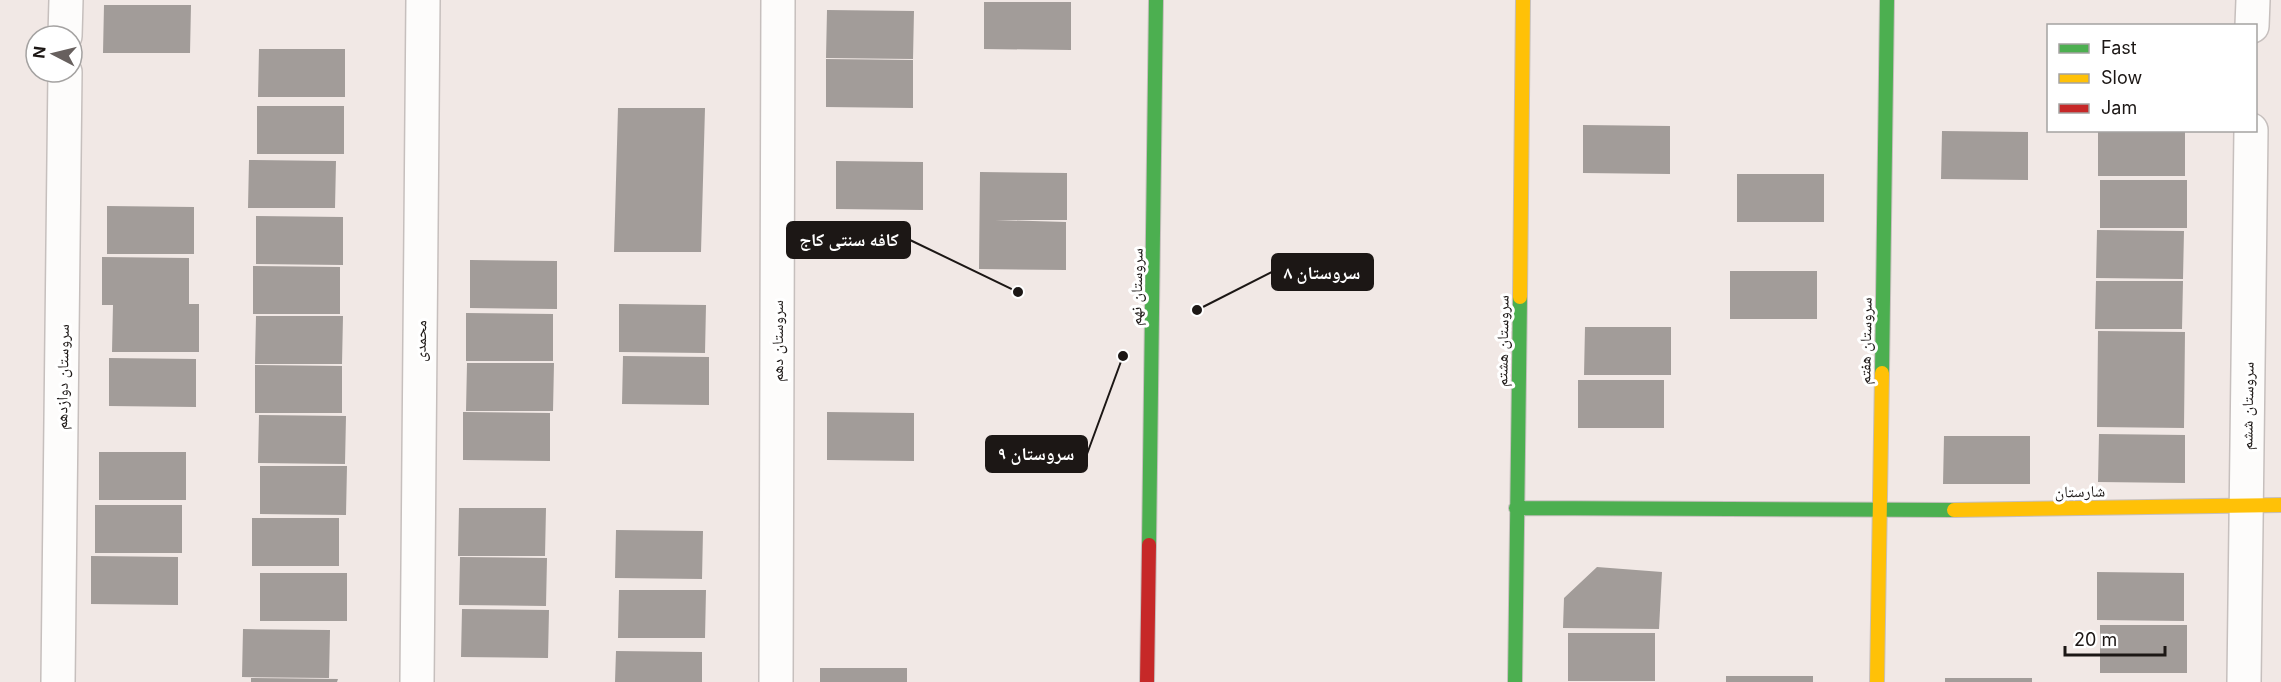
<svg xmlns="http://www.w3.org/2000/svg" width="2281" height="682" viewBox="0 0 2281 682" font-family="Inter,'Noto Naskh Arabic',sans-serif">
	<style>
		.building { fill: #a29c99 }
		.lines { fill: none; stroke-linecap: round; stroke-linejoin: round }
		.street-casing { stroke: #c6bfbd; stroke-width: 36 }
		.fast-casing { stroke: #c6bfbd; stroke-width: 16 }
		.slow-casing { stroke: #c6bfbd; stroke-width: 16 }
		.jam-casing { stroke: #c6bfbd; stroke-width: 16 }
		.street { stroke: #fdfcfb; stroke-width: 33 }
		.fast { stroke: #4caf50; stroke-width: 14 }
		.slow { stroke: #ffc107; stroke-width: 14 }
		.jam { stroke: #c62828; stroke-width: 14 }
		.labels { text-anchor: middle; stroke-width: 6; stroke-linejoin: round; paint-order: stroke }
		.street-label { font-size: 16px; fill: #1c1715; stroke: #fff }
		.leader { fill: none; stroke: #1c1715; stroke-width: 2 }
		.callout-dot { fill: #1c1715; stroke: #fff; stroke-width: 2 }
		.callout { fill: #1c1715; stroke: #1c1715; stroke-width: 2 }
		.callout-label { font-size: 18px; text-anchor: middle; font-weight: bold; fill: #fff }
	</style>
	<rect width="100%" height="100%" fill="#f1e8e5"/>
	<path class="building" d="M984 2H1071V50L984 49Z
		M104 5H191L190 53H103Z
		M827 10 914 11 913 59 826 58Z
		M259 49H345V97H258Z
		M826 59 913 60V108L826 107Z
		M257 106H344V154H257Z
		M618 108H705L701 252H614Z
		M1583 125 1670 126V174L1583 173Z
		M2098 130H2185V176H2098Z
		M1942 131 2028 132V180L1941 179Z
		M249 160 336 161 335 208H248Z
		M836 161 923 162V210L836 209Z
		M980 172 1067 173V220H995L1066 222V270L979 269Z
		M1737 174H1824V222H1737Z
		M2100 180H2187V228H2100Z
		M107 206 194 207V254H107Z
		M256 216 343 217V265L256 264Z
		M2097 230 2184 231 2183 279 2096 278Z
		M102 257 189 258V304H199V352H112L113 305H102Z
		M470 260 557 261V309L470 308Z
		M253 266 340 267V314H253Z
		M1730 271H1817V319H1730Z
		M2096 281H2183L2182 329H2095Z
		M619 304 706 305 705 353 619 352Z
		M466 313 553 314V361H466Z
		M256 316H343L342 364H255Z
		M1585 327H1671V375H1584Z
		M2098 331 2185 332 2184 428 2097 427Z
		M623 356 709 357V405L622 404Z
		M109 358 196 359V407L109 406Z
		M467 363H554L553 411H466Z
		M255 365 342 366V413H255Z
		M1578 380H1664V428H1578Z
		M463 412 550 413V461L463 460Z
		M827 412 914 413V461L827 460Z
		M259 415 346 416 345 464 258 463Z
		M2099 434 2185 435V483L2098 482Z
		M1944 436H2030V484H1943Z
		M99 452H186V500H99Z
		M260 466H347L346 515 260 514Z
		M95 505H182V553H95Z
		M459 508H546L545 556H458Z
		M252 518H339V566H252Z
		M616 530 703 531 702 579 615 578Z
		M91 556 178 557V605L91 604Z
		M460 557 547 558 546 606 459 605Z
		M1597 567 1662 572 1659 629 1563 628 1564 598Z
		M2097 572 2184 573V621L2097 620Z
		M260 573H347V621H260Z
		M619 590H706L705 638H618Z
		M462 609 549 610 548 658 461 657Z
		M2100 625H2187V673H2100Z
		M243 629 330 630 329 678 242 677Z
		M1568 633H1655V681H1568Z
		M616 651 702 652V682H615Z
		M820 668H907V682H820Z
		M1726 676H1813V682H1726Z
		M251 678 338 679 337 682H251Z
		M1945 678H2032V682H1945Z"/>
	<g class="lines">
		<g class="street-casing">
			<path id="street" d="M2252 26 2253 0
				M65 36 66 0
				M58 682 65 72
				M417 682 423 0
				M776 682 778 0
				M2244 682 2251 130"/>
		</g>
		<g class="fast-casing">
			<path id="fast" d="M1882 373 1887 0
				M1516 508 1954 510
				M1149 545 1156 0
				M1515 682 1520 297"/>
		</g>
		<g class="slow-casing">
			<path id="slow" d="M1520 297 1523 0
				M1954 510 2281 505
				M1877 682 1882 373"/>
		</g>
		<g class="jam-casing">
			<path id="jam" d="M1147 682 1149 545"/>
		</g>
		<use href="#street" class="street"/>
		<use href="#fast" class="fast"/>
		<use href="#slow" class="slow"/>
		<use href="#jam" class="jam"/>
	</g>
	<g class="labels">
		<g class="street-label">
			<text transform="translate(1136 287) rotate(-89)" y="6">سروستان نهم</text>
			<text transform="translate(420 341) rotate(-89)" y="6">محمدی</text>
			<text transform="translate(777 341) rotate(-90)" y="6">سروستان دهم</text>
			<text transform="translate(1502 341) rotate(-89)" y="6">سروستان هشتم</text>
			<text transform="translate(1865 341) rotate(-89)" y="6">سروستان هفتم</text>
			<text transform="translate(62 377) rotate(-89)" y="6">سروستان دوازدهم</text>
			<text transform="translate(2247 406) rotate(-89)" y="6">سروستان ششم</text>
			<text transform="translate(2080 491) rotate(-1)" y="6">شارستان</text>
		</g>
	</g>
	<path class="leader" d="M1018 292L910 240M1197 310L1272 272M1123 356L1087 454"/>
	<g class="callout-dot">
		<circle cx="1018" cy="292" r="6"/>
		<circle cx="1197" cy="310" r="6"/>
		<circle cx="1123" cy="356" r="6"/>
	</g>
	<g class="callout">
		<rect x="787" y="222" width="123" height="36" rx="6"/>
		<rect x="1272" y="254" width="101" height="36" rx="6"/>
		<rect x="986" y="436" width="101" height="36" rx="6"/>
	</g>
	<g class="callout-label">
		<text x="849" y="246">کافه سنتی کاج</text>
		<text x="1322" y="279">سروستان ٨</text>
		<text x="1036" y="460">سروستان ٩</text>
	</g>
	<rect x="2047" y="24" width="210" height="108" fill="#ffffff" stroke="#a4a2a1" stroke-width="1.5"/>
	<rect x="2059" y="44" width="30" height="9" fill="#4caf50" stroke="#a4a2a1" stroke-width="1.5"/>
	<text x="2101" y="54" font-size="18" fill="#1c1715">Fast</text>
	<rect x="2059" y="74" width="30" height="9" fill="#ffc107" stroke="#a4a2a1" stroke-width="1.5"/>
	<text x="2101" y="84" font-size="18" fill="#1c1715">Slow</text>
	<rect x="2059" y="104" width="30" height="9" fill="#c62828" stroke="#a4a2a1" stroke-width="1.5"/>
	<text x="2101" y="114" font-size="18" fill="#1c1715">Jam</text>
	<g transform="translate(54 54) rotate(277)"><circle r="28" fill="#ffffff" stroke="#a4a2a1" stroke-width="1.5"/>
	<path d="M0-4.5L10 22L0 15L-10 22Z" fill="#67605e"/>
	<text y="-9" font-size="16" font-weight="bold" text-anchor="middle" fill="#1c1715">N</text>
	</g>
	<path d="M2065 646v9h100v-9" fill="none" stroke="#1c1715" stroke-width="3"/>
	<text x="2074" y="646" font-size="18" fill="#1c1715" stroke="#ffffff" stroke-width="4.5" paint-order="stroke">20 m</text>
</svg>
